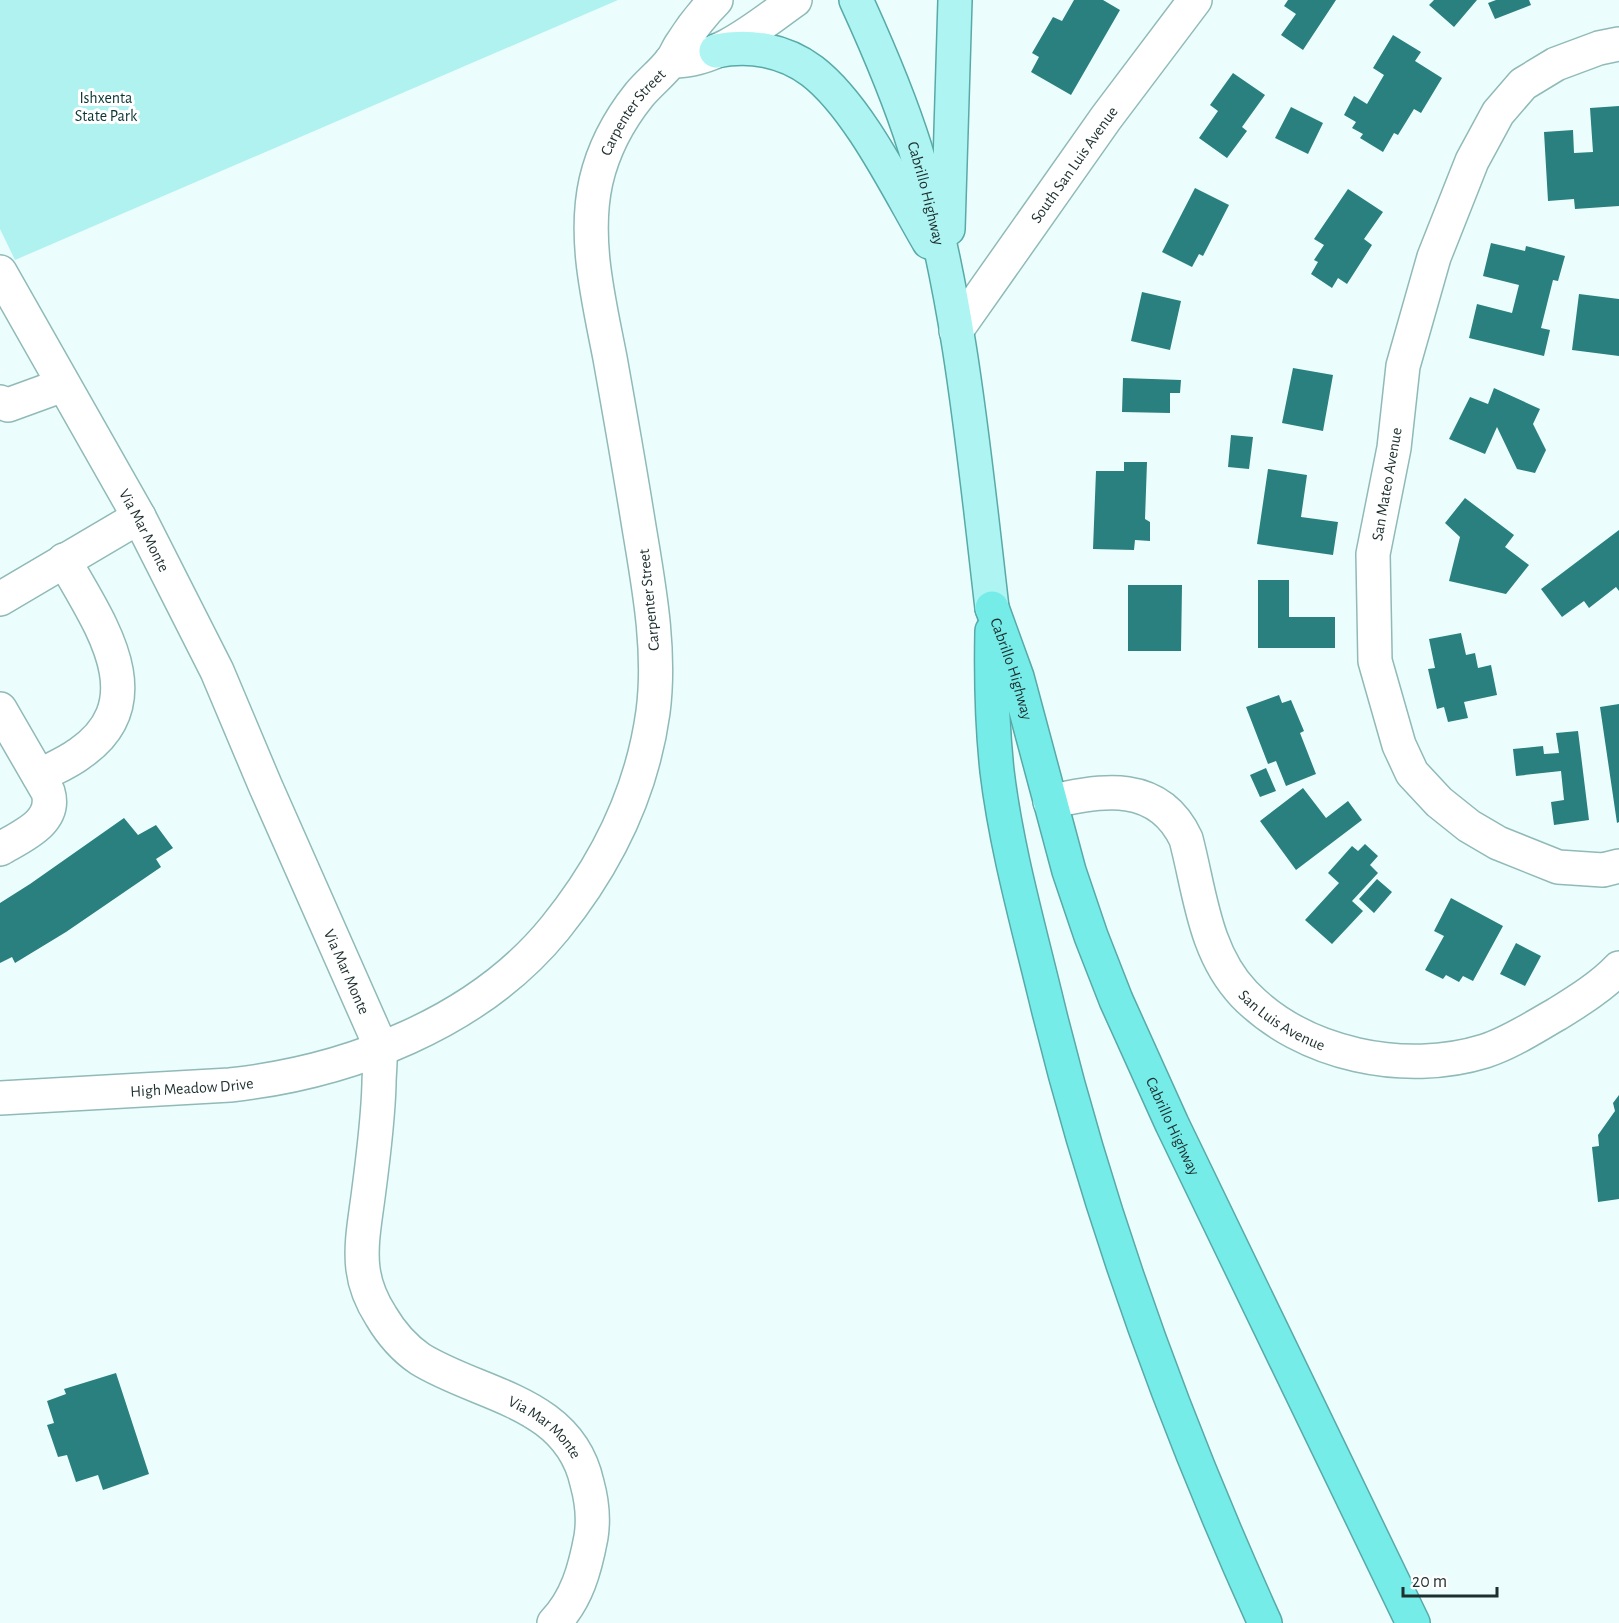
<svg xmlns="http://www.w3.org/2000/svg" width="1619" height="1623" viewBox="0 0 1619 1623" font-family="'Alegreya Sans',sans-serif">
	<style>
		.green { fill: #aff2f0 }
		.building { fill: #29807e }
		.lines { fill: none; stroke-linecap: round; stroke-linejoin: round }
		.minor-casing { stroke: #90bab8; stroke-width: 36 }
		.major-casing { stroke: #57aaa8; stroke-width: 36 }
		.highway-casing { stroke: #57aaa8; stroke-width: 36 }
		.minor { stroke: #fff; stroke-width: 33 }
		.major { stroke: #adf4f2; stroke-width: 33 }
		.highway { stroke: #76ece9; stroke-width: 33 }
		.labels { text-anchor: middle; stroke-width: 6; stroke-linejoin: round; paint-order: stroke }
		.park-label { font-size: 16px; fill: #0c3534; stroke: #fff }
		.street-label { font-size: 16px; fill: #1d2f2e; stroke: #fff }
	</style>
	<rect width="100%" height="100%" fill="#ecfdfd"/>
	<path class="green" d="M0 0H618L15 260 0 229Z"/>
	<path class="building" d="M1074 0H1103L1120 10 1071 95 1031 72 1039 57 1032 53 1053 17 1062 21Z
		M1288 0H1336L1303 50 1281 35 1296 14 1284 6Z
		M1434 0H1477L1454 27 1429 5Z
		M1496 0H1529L1531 5 1495 19 1488 3Z
		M1393 35 1421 52 1415 61 1442 78 1421 113 1414 109 1398 135 1394 133 1383 152 1360 138 1363 134 1352 128 1356 122 1344 115 1354 96 1367 104 1384 75 1373 68Z
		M1233 73 1265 95 1242 127 1247 131 1227 158 1199 138 1218 111 1210 105Z
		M1619 106V206L1575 209 1574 199 1548 201 1544 132 1573 130 1574 153 1593 152 1590 108Z
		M1291 107 1323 123 1308 154 1275 138Z
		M1195 188 1229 205 1203 256 1199 254 1192 267 1162 252Z
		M1348 189 1383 212 1364 239 1372 245 1347 284 1338 278 1332 288 1311 274 1318 262 1314 260 1324 245 1314 239Z
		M1491 243 1525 251 1526 246 1565 256 1558 281 1553 280 1541 328 1550 330 1544 356 1469 338 1477 304 1512 313 1519 285 1483 276Z
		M1142 292 1181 301 1170 350 1131 341Z
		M1579 294 1619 299V356L1572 350Z
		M1293 368 1333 375 1323 431 1282 423Z
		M1123 378 1181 380 1180 393H1170V413L1122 412Z
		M1494 388 1540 409 1533 424 1546 450 1535 473 1517 469 1497 427 1485 454 1449 439 1470 397 1488 404Z
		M1231 435 1253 437 1249 469 1228 467Z
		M1124 462H1147L1145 519 1150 522V541L1135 540 1134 550 1093 549 1096 471H1124Z
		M1268 469 1307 475 1301 517 1338 522 1333 555 1257 544Z
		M1465 498 1514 535 1505 547 1529 565 1506 594 1449 581 1460 537 1445 523Z
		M1619 530V591L1616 587 1589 608 1584 601 1562 617 1541 589Z
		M1258 580H1289V617H1335V648H1258Z
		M1128 585H1182L1181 651H1128Z
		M1461 633 1466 655 1475 653 1478 668 1491 665 1497 695 1464 702 1468 718 1448 722 1444 707 1437 709 1428 669 1435 668 1429 639Z
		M1279 695 1282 703 1291 700 1304 731 1300 733 1316 774 1286 786 1276 761 1268 764 1246 707Z
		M1619 704V822L1617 823 1600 707Z
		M1578 731 1589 820 1554 825 1551 802 1564 800 1561 771 1516 776 1513 749 1543 746 1544 754 1559 753 1556 733Z
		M1266 768 1276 791 1260 797 1250 775Z
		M1303 788 1326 818 1348 801 1362 820 1296 870 1260 821Z
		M124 818 138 835 156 825 173 848 156 859 161 867 66 932 15 963 12 957 0 963V903L30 884Z
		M1365 844 1378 856 1370 865 1378 873 1352 901 1363 911 1332 944 1305 920 1339 883 1328 873 1352 846 1358 851Z
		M1377 879 1392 892 1374 913 1359 899Z
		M1451 898 1503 926 1473 981 1463 976 1459 982 1446 975 1443 979 1425 970 1444 936 1434 931Z
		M1516 943 1541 956 1525 986 1500 974Z
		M1619 1095V1199L1598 1202 1592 1147 1599 1146 1598 1135 1615 1111 1613 1103Z
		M116 1373 149 1474 103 1490 98 1475 76 1482 67 1455 58 1457 47 1425 54 1423 47 1401 66 1394 64 1389Z"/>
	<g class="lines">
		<g class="minor-casing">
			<g id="minor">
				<path d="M1619 44 1599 48 1556 64 1523 84 1498 113 1472 161 1434 257 1403 366 1394 448 1373 554 1375 661 1399 745 1412 773 1439 802 1469 826 1498 843 1558 867 1603 870 1619 866"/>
				<path d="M671 61C718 62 758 26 795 0"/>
				<path id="s1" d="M0 272 139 517 217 671 265 785 372 1027C375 1033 378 1041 380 1048 381 1059 379 1073 379 1084 378 1122 373 1159 368 1197 365 1220 360 1246 363 1269 365 1285 372 1302 381 1316 391 1333 404 1348 420 1359 480 1396 569 1401 587 1483 592 1501 594 1518 591 1537 585 1569 577 1599 554 1623"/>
				<path id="s2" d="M956 331 1106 118 1195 0"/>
				<path d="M0 402 8 405 63 385"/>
				<path d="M0 599 139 517"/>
				<path d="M0 709 48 792C57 822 22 836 0 849"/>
				<path d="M39 776C52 769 67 763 79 754 158 700 97 620 64 560"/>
				<path id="s3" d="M1050 802C1102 789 1159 781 1186 839 1200 892 1204 952 1244 994 1303 1055 1405 1076 1485 1051 1510 1043 1534 1027 1557 1014 1578 1001 1602 986 1619 968"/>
				<path id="s4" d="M0 1098 230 1085C349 1072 478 1023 555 928 606 865 642 792 653 712 661 651 649 587 639 527 630 471 620 414 610 358 599 301 583 239 596 181 603 151 619 120 639 95 649 83 662 73 672 60 676 55 678 48 682 43 692 27 703 13 716 0"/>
			</g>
		</g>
		<g class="major-casing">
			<g id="major">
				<path id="s5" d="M856 0C878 48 899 97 915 148 960 296 974 454 992 608"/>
				<path d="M716 51C749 44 784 50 812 71 859 107 899 191 929 242"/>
				<path d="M948 229 955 0"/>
			</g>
		</g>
		<g class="highway-casing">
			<g id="highway">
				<path id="s6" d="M992 608 1017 677 1069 871 1091 936 1116 1000 1172 1124 1413 1623"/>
				<path d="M992 631C991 678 992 724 997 771 1006 846 1027 921 1045 995 1097 1211 1173 1420 1265 1623"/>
			</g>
		</g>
		<use href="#minor" class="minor"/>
		<use href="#major" class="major"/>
		<use href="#highway" class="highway"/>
	</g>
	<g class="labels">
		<g class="park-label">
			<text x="106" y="103">Ishxenta<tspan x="106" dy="18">State Park</tspan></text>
		</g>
		<g class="street-label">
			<text dy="6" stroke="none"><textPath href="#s4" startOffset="1456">Carpenter Street</textPath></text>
			<text dy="6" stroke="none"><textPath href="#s2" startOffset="204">South San Luis Avenue</textPath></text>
			<text dy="6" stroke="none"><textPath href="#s5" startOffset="206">Cabrillo Highway</textPath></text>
			<text transform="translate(1386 484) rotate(-80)" y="6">San Mateo Avenue</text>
			<text dy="6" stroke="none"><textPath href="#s1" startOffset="296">Via Mar Monte</textPath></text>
			<text transform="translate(648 600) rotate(-96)" y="6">Carpenter Street</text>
			<text dy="6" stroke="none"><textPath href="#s6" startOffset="64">Cabrillo Highway</textPath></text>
			<text dy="6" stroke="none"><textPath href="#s1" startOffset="782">Via Mar Monte</textPath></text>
			<text dy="6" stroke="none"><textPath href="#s3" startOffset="370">San Luis Avenue</textPath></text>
			<text dy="6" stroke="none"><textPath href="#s4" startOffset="192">High Meadow Drive</textPath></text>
			<text dy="6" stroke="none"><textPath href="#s6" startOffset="550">Cabrillo Highway</textPath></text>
			<text dy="6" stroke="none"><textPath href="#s1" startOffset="1340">Via Mar Monte</textPath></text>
		</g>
	</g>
	<path d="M1403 1587v9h94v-9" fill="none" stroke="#1d2f2e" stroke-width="3"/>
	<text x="1412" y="1587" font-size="18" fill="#1d2f2e" stroke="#ffffff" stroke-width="4.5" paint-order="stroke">20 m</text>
</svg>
